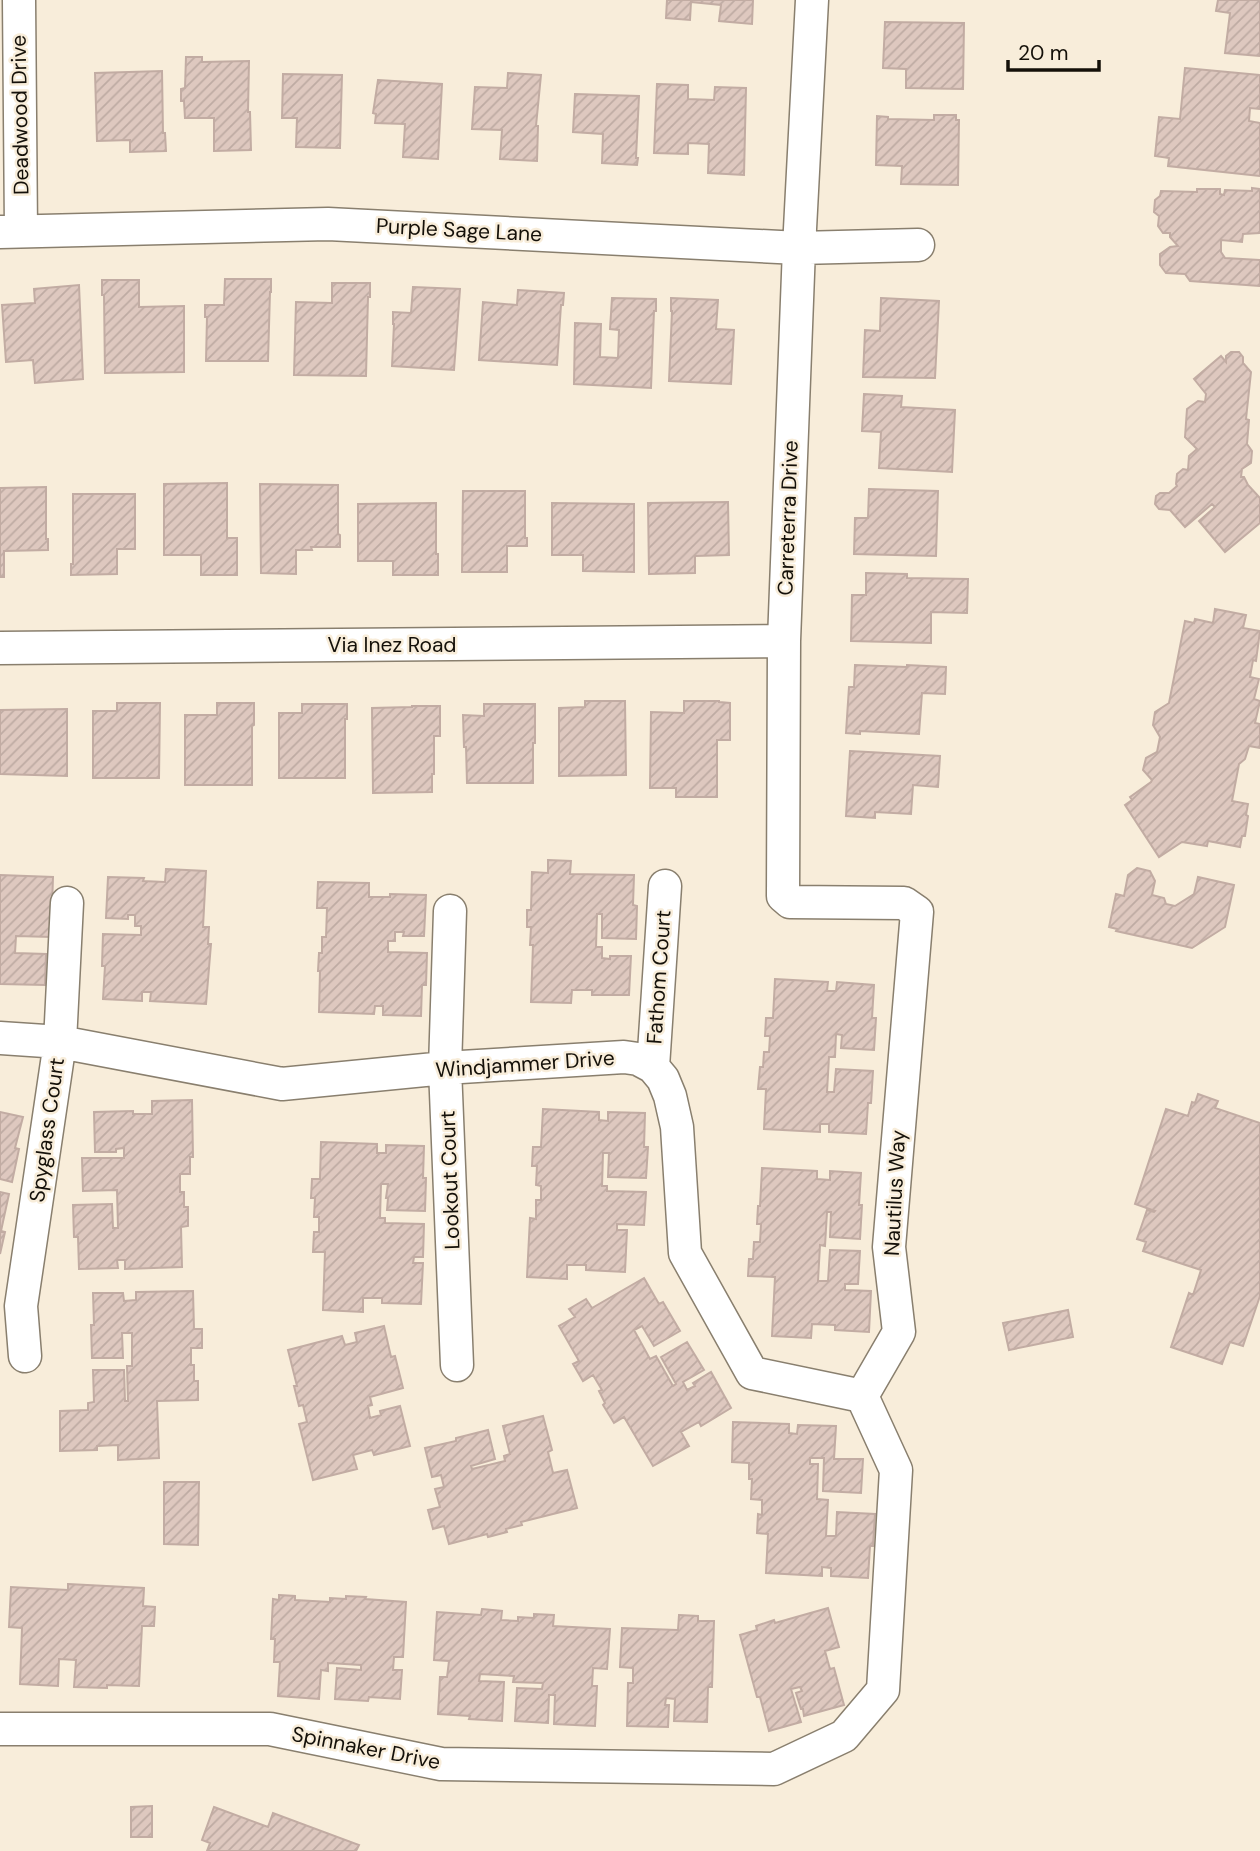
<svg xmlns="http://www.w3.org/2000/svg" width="1260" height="1851" viewBox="0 0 1260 1851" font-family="'DM Sans',sans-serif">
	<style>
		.building { fill: url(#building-hatch); stroke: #c2aca3; stroke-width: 2 }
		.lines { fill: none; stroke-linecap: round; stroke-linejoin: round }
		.minor-casing { stroke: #897f6e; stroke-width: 35 }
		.minor { stroke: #fff; stroke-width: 32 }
		.labels { text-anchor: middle; stroke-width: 5; stroke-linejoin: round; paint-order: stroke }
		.street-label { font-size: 21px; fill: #141009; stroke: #f8edda }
	</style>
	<defs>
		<pattern id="building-hatch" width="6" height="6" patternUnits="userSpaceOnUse" patternTransform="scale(1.75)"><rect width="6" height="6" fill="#dec8bf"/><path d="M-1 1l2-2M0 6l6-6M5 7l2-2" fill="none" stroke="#beaba3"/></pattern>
	</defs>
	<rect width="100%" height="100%" fill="#f8edda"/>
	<path class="building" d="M667 0H753L752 24 719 21 721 5 691 2 690 20 666 18Z
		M1218 0H1260V56L1225 53 1230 13 1216 11Z
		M885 22 964 23 963 89 906 88V69L883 68Z
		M186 57H202V62L249 61 248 112H250L251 150 214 151V118H185L184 101H181V89L185 88Z
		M1185 68 1260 75V109L1250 108 1249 121 1260 123V176L1168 166 1169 158 1155 156 1159 117 1180 119Z
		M162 71 163 133H165L166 151 130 152V140L97 141 95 73Z
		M508 73 541 75 536 126H538L537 161 500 159 502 130 472 129 475 87 507 88Z
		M283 74 342 75 340 148 296 147 297 118H282Z
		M378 80 442 84 438 159 403 157 405 124 375 123 376 114 373 113Z
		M657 84 688 85V99L714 100 715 87 746 88 744 175 708 173 709 144 688 143V154L654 153Z
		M575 94 639 96 636 158H638L637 165 602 163 603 134 573 132Z
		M934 115H956V120H959L958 185 901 184 902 166 876 165 877 116 888 117V119L934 120Z
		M1252 188 1260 189V233L1243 234 1242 242 1221 240V252L1225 258 1260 260V286L1190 281 1185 274 1166 273 1160 265V254L1170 247 1178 246 1170 237V233H1163L1158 226 1159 216 1154 212 1155 200 1160 196 1161 191 1197 192V189H1220V194L1224 195 1225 190 1252 191Z
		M225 279H271V292H270L268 361H206L207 317H205V305H224Z
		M102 280H139V307L184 306V372L105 373 104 295H102Z
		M332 283H370V297H368L366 376 294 375 296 302 332 303Z
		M79 285 83 379 35 383 33 360 6 362 2 305 35 303 34 289Z
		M413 287 460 289 454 370 392 366 394 324H393V312L411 313Z
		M518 290 564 293 563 305H561L557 365 479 360 483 302 517 305Z
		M612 298 656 299V311H654L651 388 574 384 575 323 601 324 600 357 618 358 619 330 610 329Z
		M671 298 718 300 716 329 734 330 731 384 669 381 672 311H671Z
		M881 298 939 301 935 378 863 377 865 330 880 331Z
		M1231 352H1239L1243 357V363L1251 372 1246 419 1249 420 1247 444 1252 451 1251 463 1242 469 1241 477H1244L1248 485 1260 498V523L1225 552 1199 521 1215 507 1212 504 1185 527 1170 510 1159 509 1155 504 1156 496 1160 493H1169L1177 486 1176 484 1177 474 1183 469 1188 470 1189 456 1197 449 1185 437 1187 409 1198 401 1205 402 1206 394 1194 379 1221 356 1226 362V356Z
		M864 394 902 396 901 407 955 410 952 472 879 468 881 432 862 431Z
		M227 483V538H237V575H201V555H164V484Z
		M260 484 338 485V534L340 535V547H311L312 550H296V574L261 573Z
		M46 487V539H48V550L4 551V577H0V488Z
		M869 489 938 491 936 556 854 554 855 518H868Z
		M463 491H525V538H527V546H507V572H462Z
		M73 494H135V549H117V574L71 575V564H73Z
		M728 502 729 555 695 556V573L649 574 648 503Z
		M436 503V554H438V575H393V561H358V504Z
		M552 503 634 504V572L583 571V555H552Z
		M866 573 907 574V578L968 579 967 613 931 612V643L851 641 852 595H866Z
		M1215 609 1246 615 1243 628 1260 631 1256 661 1253 660 1250 677 1259 679 1254 699 1260 701 1255 723 1260 724V748L1249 746 1245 759 1239 764 1232 801 1248 804 1246 815 1248 816 1245 836H1242L1240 847 1208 841 1207 846 1182 842 1159 857 1125 805 1132 800 1130 797 1151 782 1152 780 1143 770 1146 758 1157 752 1160 737 1153 725 1155 712 1169 703 1185 621 1194 623 1195 619 1213 623Z
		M855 665 907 667V665L946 667 945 694 922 693 919 734 860 731V734L846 733 849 687H854Z
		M585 701H625L626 775 559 776V708L585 707Z
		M684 701H719V702L730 703V740H717V797H676V788H650L651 712 684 713Z
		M117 703H160L159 778H93V711H117Z
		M217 703H254V725L252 726V785H185V715H217Z
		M302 704H347V719H345V778H279V713H302Z
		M484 704H535V743H533V783H467L466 747H464L463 715 484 716Z
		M412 706H440V736H434V774H432V792L373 793 372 708 412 707Z
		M67 709V776L0 774V710Z
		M850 751 940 756 938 787 913 785 911 814 875 812V818L846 816Z
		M548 860 571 861 570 874 634 875 633 905 637 906 636 939 602 938V914H597L596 947H602V958L610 959V956H631L629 995H592V990H572L571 1003 531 1002 533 945H530L531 927H527V910H531L532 872 548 873Z
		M1137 868 1150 871 1155 881 1152 895 1164 898 1166 904 1175 906 1194 894 1198 877 1234 885 1225 927 1192 948 1116 931 1117 929 1109 927 1116 894 1124 896 1128 875Z
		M166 869 206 871 203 927H209L208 944H211L206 1004 150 1001 151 992H142V1001L103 999 105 966H102L103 934 141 935V926H135V915H128V919L106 918 108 877 144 878 143 881 165 882Z
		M0 875 53 877 51 937 16 936 15 953 46 954 45 985 0 984Z
		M318 882 369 883V897H390V894L426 895 424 936H403L404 932H395V941H388V952L427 953 426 985H422L421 1016 383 1015V1006H375L374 1014 319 1012 320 971H318L319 953H322V937H326L327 908H317Z
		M775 979 828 982 827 991H836L837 982 874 985 872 1018H876L874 1050 841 1048 842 1035 836 1034 835 1057H829L827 1092H834L836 1069 873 1071 871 1103H868L866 1134 829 1132V1124H820V1132L764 1129 766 1089H758L760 1067H763L764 1052H769L770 1036H765L766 1018H773Z
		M1198 1094 1218 1101 1215 1108 1260 1123V1296L1243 1346 1230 1342 1222 1364 1171 1347 1189 1293 1193 1295 1201 1270 1143 1251 1146 1242 1137 1239 1147 1210 1154 1212 1155 1211 1135 1204 1166 1109 1188 1116 1192 1102 1195 1103Z
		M192 1100 193 1157H190V1174H180V1192H184V1207H188V1226L181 1227 182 1267 125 1269V1260H117L118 1268 79 1269 78 1237H74L73 1205 112 1204 113 1228H118L117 1190 83 1191 82 1158H124V1148L116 1149V1152H95L94 1112 133 1111V1114H152V1101Z
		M543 1109 599 1112V1120L608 1121V1112L645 1113 644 1147H648L646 1178 608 1177 609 1153H603L602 1186H607V1191L646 1192 644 1225 617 1224V1230H627L625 1272 586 1270V1265H567V1279L527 1277 530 1218 536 1219V1200H541V1186L536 1185 537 1166H532L533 1147H541Z
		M0 1112 23 1117 15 1148 19 1149 12 1182 0 1179Z
		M321 1142 377 1144V1153H386V1145L424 1146 423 1178H426L425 1211 387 1210 388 1198H386L388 1184H381L380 1218H385V1223L424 1224 423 1257H414L413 1263H423L421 1304 382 1303V1298H363V1312L323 1310 325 1252H313L314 1232H319V1217H314L315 1198H311L312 1179H320Z
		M762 1168 817 1171V1179L830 1180V1171L861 1173 859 1205H862L860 1239 830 1237 831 1212H827L825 1246 820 1245 818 1281H828L830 1250 860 1251 858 1284H845V1290L871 1291 869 1332 835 1330V1325L812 1324 811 1338 772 1336 775 1277 748 1276 749 1259H753L754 1242H760L761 1224H757L758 1206H760Z
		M0 1192 9 1194 1 1231 5 1232 0 1254Z
		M644 1278 659 1304 663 1302 680 1331 654 1346 642 1326 634 1330 650 1359 656 1356 673 1386 676 1384 661 1357 687 1342 704 1370 683 1382 687 1390 695 1386 693 1383 711 1372 731 1408 701 1426 699 1422 681 1432 689 1446 653 1466 624 1417 614 1423 603 1405 605 1403 599 1391 602 1390 593 1375 583 1381 573 1364 579 1361 559 1326 575 1317 569 1309 586 1299 592 1308Z
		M193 1291 194 1329H202V1348H191V1365H194V1381H198V1400L157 1401 159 1458 118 1460V1445L97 1446V1450L60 1451V1411L88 1410V1403L94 1402 93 1370H124L125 1401H128L127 1366H132V1333H122L123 1358H92L91 1325H94L93 1293H123L124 1301 136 1300V1292Z
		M1068 1310 1073 1337 1009 1350 1003 1323Z
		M384 1326 391 1357 395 1356 403 1388 370 1397 372 1405 368 1406 370 1418 381 1415 380 1411 400 1406 410 1446 374 1455 372 1450 353 1455 357 1469 313 1480 299 1424 307 1422 303 1405 299 1406 294 1386H297L288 1350 342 1336 345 1345 357 1342 355 1333Z
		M543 1416 552 1450 548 1452 553 1473 567 1470 577 1508 521 1522 522 1525 506 1529 507 1532 488 1537 487 1534 449 1544 444 1526 433 1529 428 1510 440 1507 435 1489 444 1487 441 1475 432 1477 425 1448 456 1441V1438L488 1430 495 1459 471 1466 472 1469 505 1461 504 1456 510 1454 503 1426Z
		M733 1422 789 1424V1433L797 1434 798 1425 836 1426 834 1459H863L861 1493 823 1491 824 1458H810V1464H818L817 1499 828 1500 826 1536H836L837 1512 875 1514 873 1546H870L868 1578 831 1576V1568L822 1567V1576L766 1573 768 1534 757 1533 758 1514 762 1515V1500L751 1499 752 1479H749V1463L732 1462Z
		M164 1482H199L198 1545 164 1544Z
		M68 1584 144 1588 143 1606 155 1607 154 1626H142L139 1686 107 1685V1688L74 1687 76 1660 59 1659 58 1686 20 1684 22 1628 9 1627 11 1587 68 1590Z
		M279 1595 295 1596V1600L330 1602V1598L346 1599V1596L366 1597 365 1599 406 1602 403 1657H394L393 1670H402L400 1699 369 1697 368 1701 335 1699 337 1668 361 1670V1665L328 1663V1671L321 1670 319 1699 278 1696 280 1662H274L275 1639H271L273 1599 279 1600Z
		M828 1608 839 1647 825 1651 830 1669 834 1668 844 1705 804 1716 803 1709H801L796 1693 802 1691 800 1687 791 1689 801 1722 769 1731 760 1697H757L740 1635 757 1630 756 1626 774 1620 775 1623Z
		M482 1609 502 1611 501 1620 518 1621V1617L534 1618V1614L554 1615 553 1626 610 1629 607 1669 593 1668 592 1686H597L595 1726 554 1724 555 1695H549L548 1723 515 1721 517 1688 542 1689 543 1683 513 1682 514 1676 480 1674 479 1681 504 1682 502 1721 469 1719 470 1716 438 1714 440 1677H447L449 1661 434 1660 437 1612 481 1615Z
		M679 1615 698 1616V1621H714L712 1687H708L707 1722 674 1721 675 1699 666 1698 665 1705H669L668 1727 627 1726 628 1683H633V1668L620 1667 622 1628 678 1630Z
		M152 1806V1837H131V1807Z
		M214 1807 268 1827 273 1813 359 1845 356 1851H207L210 1843 202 1840Z"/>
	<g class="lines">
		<g class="minor-casing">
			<path id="minor" d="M19 0 21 231
				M0 232 328 224 799 248 918 245
				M0 648 784 641
				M450 911 445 1068 457 1365
				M0 1038 60 1042 282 1084 445 1068 624 1057 638 1059 653 1067 663 1079 670 1096 677 1127 685 1253 752 1373 862 1396
				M653 1067 665 886
				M25 1356 21 1306 60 1042 67 903
				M0 1729H270L441 1764 774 1769 844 1736 883 1690 896 1470 862 1396 899 1332 889 1247 917 912 904 903 790 902 783 896 784 641 799 248 812 0"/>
		</g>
		<use href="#minor" class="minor"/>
	</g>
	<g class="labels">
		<g class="street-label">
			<text transform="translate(20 115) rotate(-91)" y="7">Deadwood Drive</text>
			<text transform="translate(459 230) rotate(3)" y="7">Purple Sage Lane</text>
			<text transform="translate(788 518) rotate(-88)" y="7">Carreterra Drive</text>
			<text x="392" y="652">Via Inez Road</text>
			<text transform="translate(659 977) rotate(-86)" y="7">Fathom Court</text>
			<text transform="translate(525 1064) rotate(-4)" y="7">Windjammer Drive</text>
			<text transform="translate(47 1130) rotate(-82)" y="7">Spyglass Court</text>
			<text transform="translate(450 1180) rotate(-92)" y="7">Lookout Court</text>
			<text transform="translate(895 1193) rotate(-87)" y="7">Nautilus Way</text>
			<text transform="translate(366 1748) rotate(11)" y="7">Spinnaker Drive</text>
		</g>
	</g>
	<path d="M1008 60v10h91v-10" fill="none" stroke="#141009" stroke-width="3.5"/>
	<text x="1018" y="60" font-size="21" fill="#141009" stroke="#f8edda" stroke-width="5" paint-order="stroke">20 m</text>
</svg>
